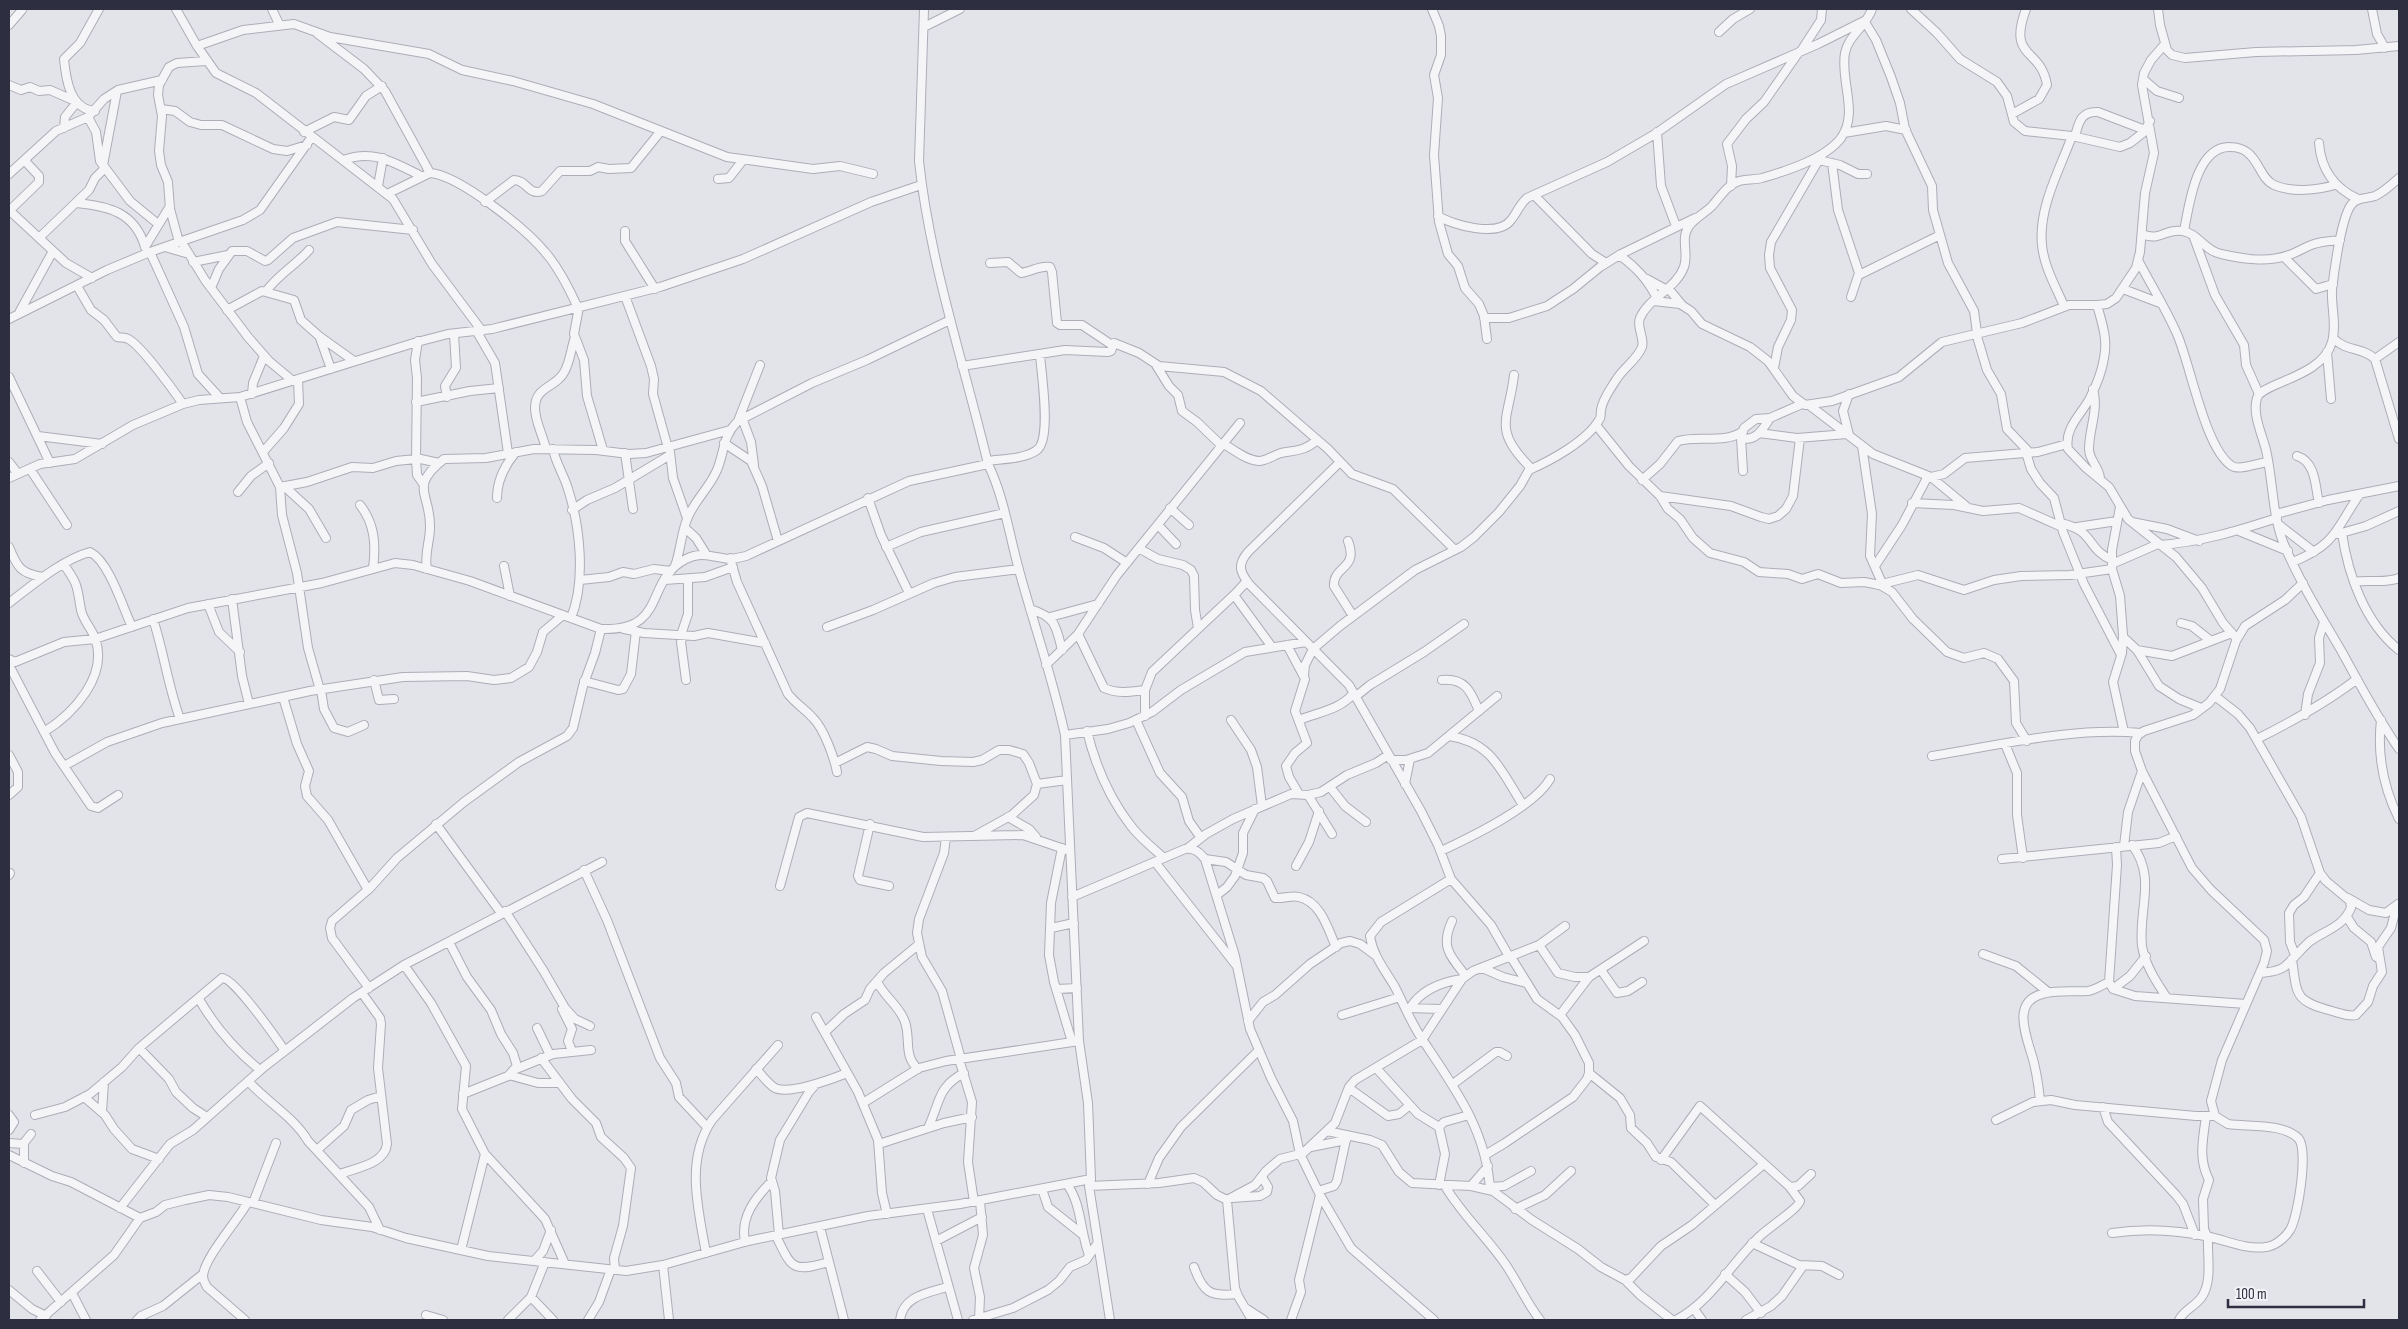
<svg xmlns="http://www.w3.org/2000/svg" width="2408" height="1329" viewBox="0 0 2408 1329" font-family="'Sofia Sans Condensed',sans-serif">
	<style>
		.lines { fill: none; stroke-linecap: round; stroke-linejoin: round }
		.minor-casing { stroke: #acadb7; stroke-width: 10 }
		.minor { stroke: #f5f5f8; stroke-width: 8 }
	</style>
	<rect width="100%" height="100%" fill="#e3e4ea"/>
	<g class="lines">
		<g class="minor-casing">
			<path id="minor" d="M176 9 197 46 216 73 256 93 393 199 432 264 482 331
				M272 9 279 24
				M924 9 919 161C930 264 964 363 988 464 1004 497 1009 534 1019 570 1034 625 1053 679 1065 735L1079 1041 1088 1103 1091 1179 1089 1186 1110 1320
				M1432 9 1439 26 1441 36V55L1434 75 1438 98 1434 155 1439 222 1448 254 1458 266 1465 288 1479 304 1484 316 1487 339
				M1911 9 1937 33 1960 59 1997 82 2007 96 2014 122 2025 131 2072 136 2120 147 2130 143 2144 132 2150 121
				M2158 9 2160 25 2167 50 2172 55 2185 58 2256 52 2356 50 2399 46
				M2372 9 2377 34 2385 48
				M1865 22 1876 40 1891 77 1900 103 1905 129 1932 186 1933 210 1948 263 1974 311 1977 333
				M9 25 22 10
				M924 27 960 9
				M1719 32 1733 19 1750 9
				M318 34 364 69 385 91 430 173
				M197 46 243 30 294 24 330 37 429 54 462 70 513 81 593 104 727 157 813 169 840 166 873 174
				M1801 51 1821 20 1822 9
				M2143 79 2157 91 2179 98
				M9 85 21 90 30 87 39 91 50 90 75 101
				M161 109 175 111 190 122 201 125H222L273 149 287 151 307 145
				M95 111C70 109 66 80 64 59L80 43 99 9
				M2012 114 2039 99 2047 85C2041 47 2007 60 2026 9
				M88 117 96 132 100 161 130 201 158 224
				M64 128 65 117 77 102
				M304 132 334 117 349 120 366 96 382 86
				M1657 132 1661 186 1676 226
				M1844 133 1886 126 1906 130
				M2075 136C2079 122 2081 111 2098 112L2145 130
				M2319 143C2321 170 2334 188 2358 199
				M343 160C374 149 393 162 421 176
				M1819 160 1840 165 1858 174H1867
				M1832 163 1838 210 1859 273 1851 297
				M103 165 117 91
				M9 174 56 131 88 117 104 99 118 90 162 80
				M2399 178C2392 184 2384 192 2375 196 2366 199 2357 197 2351 205 2341 219 2334 272 2332 290 2331 307 2337 324 2332 342 2322 378 2262 382 2257 398 2252 414 2262 434 2266 450 2273 480 2272 513 2283 542 2299 581 2321 616 2342 652 2360 685 2378 719 2399 749
				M718 179 729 178 743 160
				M378 186 383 158
				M1731 186 1732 166 1727 144 1746 119 1764 102 1799 52
				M387 194 430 173C459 175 526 229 545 252 559 268 569 288 578 308
				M1534 195 1592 254 1606 263
				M485 202 514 180C527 180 528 196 542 191L560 171H590L598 167 609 169 631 168 660 132
				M76 203C108 206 135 212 145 247
				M9 210 66 263 92 278
				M9 211 39 182V176L25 161
				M1438 216C1453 225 1498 238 1511 220 1517 213 1519 205 1527 198L1607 162 1655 134 1726 84 1818 44 1866 20
				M625 231V241L655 289
				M2184 231C2189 206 2196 146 2230 147 2236 147 2244 149 2248 153 2259 161 2261 179 2274 185 2292 193 2317 190 2335 185
				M2142 234C2161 242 2165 228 2182 231 2198 233 2205 251 2221 254 2243 259 2267 263 2289 255 2298 252 2305 247 2314 244 2322 241 2332 241 2340 240
				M2193 235 2215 295 2244 345 2246 365 2259 394
				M39 238 89 190 95 178 105 168
				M181 241 205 280 248 337 269 361 293 381
				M179 242 170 209 168 182 161 165 159 151 162 116 158 95 159 85 169 67 177 63 206 61
				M145 247 170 206
				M165 247 189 254
				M150 252 184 327 198 374 220 398
				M1619 255C1636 267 1647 279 1657 298
				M2284 257 2316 289 2333 284
				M2138 260C2151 285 2166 309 2177 334 2191 366 2205 449 2232 466 2239 471 2258 463 2268 462
				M193 262 228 255
				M990 263 1008 262 1021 273C1031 272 1040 265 1050 267L1052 272 1057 323 1060 325H1082L1112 345
				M1859 275 1940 235
				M1647 279 1667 290
				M77 286 91 310 104 320 117 337C120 338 125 337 128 339 140 344 174 391 183 404
				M211 288 219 269 232 251H247L265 261 268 260 293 238 337 222 413 230
				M1668 288 1682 305
				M2123 289 2160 303
				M266 292C274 278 297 264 309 250
				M625 296 651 366 654 379 653 394 668 448
				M1654 301 1680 304 1691 311 1702 324 1750 347 1768 361 1793 396 1805 405 1832 401 1899 377 1942 342 2022 323 2069 305H2097L2107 304 2116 298 2136 268 2140 252 2145 193 2154 153 2142 85 2144 73 2151 60 2165 44
				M2097 305C2102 323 2108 339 2104 358 2102 372 2096 386 2090 398 2081 415 2064 428 2068 449L2086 468 2109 487 2128 519 2176 557 2202 588 2223 623 2237 639
				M2064 306C2056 287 2044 267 2042 245 2038 208 2060 169 2072 136
				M579 307 574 334 584 360 587 396 603 450
				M227 310 262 291 294 300 301 320 319 336 354 361
				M20 311 53 251
				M1484 318H1509L1547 306 1573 289 1600 267 1621 254 1695 218
				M9 319 107 270 150 252 243 220 260 210 311 138
				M477 332 495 363 508 453
				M1976 333 1987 370 2001 394 2007 429 2029 452
				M320 338 331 369
				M2333 338C2348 353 2361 346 2375 359L2399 439
				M418 341 415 360 417 378 416 459 417 475 424 485
				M2327 352 2331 399
				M2375 359 2399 342
				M1156 365 1169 386 1178 395 1182 411 1197 422 1222 446
				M962 366 1065 350 1108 352 1111 351 1114 343 1139 353 1159 366 1224 372 1261 391 1328 449 1352 474 1393 489 1455 550
				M1774 368 1778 347 1791 320 1792 310 1770 268 1769 255 1771 242 1821 156
				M9 377 50 463
				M2093 389C2099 409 2089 429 2089 449 2089 460 2099 467 2100 478
				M252 394 253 383 264 356
				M240 397 247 422 280 487 282 515 297 573 308 648 320 690
				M447 397 445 386 456 368 454 334
				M416 402 470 391 499 388
				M1809 405 1873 454 1931 477 1944 474 1965 458 2038 452 2067 444
				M742 418 751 442 754 465
				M738 421 760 365
				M1596 425 1629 466 1660 496 1668 509 1680 519 1693 538 1710 553 1744 562 1759 572 1788 574 1802 579 1818 574 1841 583 1864 582 1880 585 1892 592 1913 619 1947 652 1964 658 1984 653 1998 659 2014 681 2016 723 2027 741
				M1759 433 1797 438 1847 434
				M1849 435 1843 411 1849 394
				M38 436 102 444
				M1741 438C1756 442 1763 429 1770 418
				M724 443 751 461 762 486 778 541
				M1224 444C1234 450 1246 460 1259 461 1266 461 1274 455 1281 453 1296 450 1305 451 1317 440
				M1862 446 1872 514 1870 556 1882 583
				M546 449C543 435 535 422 535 408 535 387 554 388 563 374 570 364 571 348 575 337
				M553 449C556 464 564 475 568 489 580 526 586 581 571 618
				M263 452 284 428 299 404 298 379
				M670 452 673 478 687 518
				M2026 452 2031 469 2040 483 2054 498 2063 532 2084 584 2121 655
				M625 453 633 509
				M2297 456C2316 462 2315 486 2319 503
				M416 458 439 463
				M988 461C1002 459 1025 459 1037 450 1052 439 1041 372 1040 354
				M9 462 18 474
				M1340 462 1248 552C1237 565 1240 572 1249 584L1349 685 1421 811 1438 845 1451 879 1491 925 1510 958
				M30 469 67 525
				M1529 470C1550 461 1587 441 1599 420 1602 416 1600 415 1601 410 1602 400 1611 388 1616 380 1623 368 1637 360 1642 347 1645 337 1636 328 1640 318 1649 297 1676 289 1684 267 1689 253 1680 239 1689 226 1695 218 1705 213 1712 206 1720 197 1727 185 1739 181 1746 179 1754 180 1762 178 1786 171 1825 159 1841 138 1859 113 1840 81 1845 53 1848 36 1867 25 1872 9
				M1743 471 1741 438 1744 428 1756 419 1770 418 1802 404
				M1931 477 1966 506
				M9 478 40 464 75 459 133 425 183 404 199 400 240 397 417 342 448 334 492 329 660 287 743 259 871 202 921 185
				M1642 480 1660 464 1678 441C1699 435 1723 444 1742 432
				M284 486 309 509 326 538
				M280 487 307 482 352 467 373 468 396 461 416 459
				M238 492 251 476 269 463
				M1660 496 1731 506 1761 517 1769 519 1778 516 1786 509 1793 496 1800 438
				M497 498C497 480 505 465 516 452
				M868 498 881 535 909 593
				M1912 503 1954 505 1983 511 2019 508 2062 527
				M360 505C375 524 376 545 373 568
				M2120 507 2112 550V569L2120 596 2123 635 2122 653 2113 682 2124 732
				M1170 508 1189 525
				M572 510 587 500 615 488 670 455
				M2276 514 2328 500 2399 486
				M2132 522 2167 529 2199 541
				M2060 523C2095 530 2086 549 2112 560
				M2278 524 2314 552
				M1158 525 1176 544
				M2077 527 2117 521
				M685 528 696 538 706 554
				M2239 531 2288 551
				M2342 533C2348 575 2365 623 2399 650
				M2338 534 2366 526 2399 511
				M1075 537 1104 548 1127 563
				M1348 541C1359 570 1333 565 1334 586L1353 616
				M2160 545C2201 542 2237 531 2277 518
				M9 547C17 567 21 574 43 577
				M886 547 921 532 1005 513
				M1140 549 1158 559 1183 565 1191 570 1194 576 1195 610 1198 628
				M730 558 737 582 788 694C798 706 804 708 813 718 824 729 834 757 837 772
				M2293 562C2336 544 2335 531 2359 495
				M2112 564 2158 544
				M504 566 510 596
				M675 566C681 550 681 532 688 517 695 500 710 487 717 470 725 451 722 437 738 421L812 383 867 360 950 320
				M1875 566 1902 525 1928 476
				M427 569C424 552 430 543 430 527 431 494 408 487 444 459L486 458 534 449 596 450 629 454 646 453 730 430
				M580 580 609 577 623 572 634 574 654 569 671 571
				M665 580 705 577 733 567
				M2354 582C2370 579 2384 584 2399 578
				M1878 585 1918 575 1964 590 1994 580 2021 576 2070 575 2112 569
				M1234 595 1272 647
				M232 599 242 676 249 704
				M9 603C31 586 63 559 90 552 109 561 123 608 132 627
				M208 604 219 632 240 652
				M1030 609C1056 617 1056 626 1062 650
				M1050 617 1098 604
				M153 619C164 653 168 686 180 719
				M2181 623 2192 626 2211 641 2232 633
				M827 627 873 610 934 583 955 577 1019 569
				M624 629 644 633 694 636 708 633 765 643
				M1078 634 1104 688C1118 694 1130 692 1145 690
				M681 635 688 614V579
				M683 635 681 642 686 680
				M2123 637 2137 650 2159 686 2179 699 2201 708
				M1287 645 1305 679 1295 711 1307 743 1295 753 1286 766 1289 777 1299 794
				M2137 650 2172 656 2211 641
				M9 659 15 662 64 642 95 639 188 608 322 583 395 563 413 565 470 581 601 629C669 631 643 581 686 559 700 552 708 556 723 558 730 560 738 558 746 556L909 481 988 464
				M9 665 55 753 91 806 98 808 118 795
				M1046 665 1078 634 1117 575 1240 423
				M1304 675 1305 665 1313 649 1340 626 1415 570 1461 547 1474 537 1499 512 1520 486 1529 470V466C1492 429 1509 419 1514 375
				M374 680 379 700 394 699
				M1442 680C1466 678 1471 692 1479 711
				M584 681 618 690 623 689 631 674 636 631
				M321 690 324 709 334 728 348 732 364 725
				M2215 696 2238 714 2250 728 2301 817 2320 873 2326 881 2350 901 2351 908C2342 928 2325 930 2309 942 2300 950 2293 960 2284 967 2277 972 2269 972 2261 973
				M283 697 297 744 309 771 305 786 307 796 328 820 368 890
				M1355 697 1370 685 1424 652 1464 624
				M2305 715 2308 694 2320 663 2319 638 2324 622
				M1145 716V690L1152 672 1236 593 1247 581
				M1136 720 1160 773 1182 797 1189 821 1201 838
				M1231 720 1251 750 1257 767 1262 806
				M1299 720C1319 712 1339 710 1353 694
				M2381 720C2377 755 2383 787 2399 819
				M1087 731C1095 764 1110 799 1131 826 1140 838 1153 848 1164 858
				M44 732C73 714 109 676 95 638 91 628 83 620 81 610 77 588 79 585 64 565
				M1065 735 1108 729 1129 723 1152 712 1181 690 1245 652 1306 642
				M1449 736C1492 742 1501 771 1523 805
				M2257 739C2293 721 2326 703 2357 679
				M2005 744 2017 773V815L2023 858
				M9 755 18 772V787L9 795
				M1932 756C2000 745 2072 727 2141 733
				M1391 760H1406L1428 753 1497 696
				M835 763 867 747 876 749 892 756 941 761 973 762 982 760 999 750H1009L1023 754 1029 763 1037 784 1034 795 1012 815 976 835
				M64 766 107 742 162 723 310 691 403 677 467 676 494 680 511 678 529 667 537 652 543 632 563 615
				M1037 784 1067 780
				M1405 784 1410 759
				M1330 787 1345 806 1366 822
				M1308 795 1332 834
				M1008 817 1029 829 1036 837
				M436 824 501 913
				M870 824 858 876 860 880 889 886
				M946 837 944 853 919 919 917 933 922 957 942 991 961 1059
				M2132 845C2157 877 2138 910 2142 946 2145 965 2157 983 2167 998
				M2124 846 2128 812 2142 771
				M2116 847 2117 865 2109 982 2113 989 2135 996 2246 1004
				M1062 848 1051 903 1049 955 1054 982 1072 1042
				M1188 848 1206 834 1233 819 1291 794 1308 795 1321 792 1347 775 1376 763 1388 755
				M1441 851C1471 837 1534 807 1550 779
				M1205 859 1226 862 1246 875 1263 878 1267 881 1275 898C1283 899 1291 895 1299 897 1321 902 1328 929 1336 947
				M2002 859 2159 843 2176 836
				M1155 862 1236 965
				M1296 866 1309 842 1319 811
				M584 870 607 920 660 1058 676 1083 679 1097 707 1127
				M9 875 10 873
				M1451 879 1381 922 1370 936C1373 956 1385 970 1395 987 1404 1005 1412 1025 1424 1042 1455 1088 1487 1132 1490 1190
				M780 886 799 817 807 813 923 837 1023 835 1070 851
				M1217 895 1227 887 1235 876 1243 853V833L1255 809
				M1072 897 1185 849C1195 848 1199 852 1205 859L1235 956 1250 1029 1271 1078 1293 1121 1300 1154 1320 1195 1351 1248 1434 1320
				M2348 898 2369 910 2386 913 2398 904
				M505 911 543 970 565 1008 575 1019 590 1026
				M2347 917 2354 928 2371 942 2376 957
				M1452 921C1440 947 1450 956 1466 976
				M1051 928 1074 923
				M449 942 467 977 491 1010 501 1034 513 1053 517 1066 508 1076 463 1094
				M1539 945 1558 973 1575 977H1589
				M1983 954 2016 966 2048 992
				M2295 955 2290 942 2289 913 2294 905 2304 897 2320 873
				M2292 959C2297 995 2294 1001 2332 1011 2340 1013 2348 1017 2356 1015L2368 1002 2373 986 2382 972 2378 947 2391 928 2397 905
				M404 965 431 1003 466 1066 462 1109 485 1154 545 1219 565 1264
				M1482 968 1503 977 1526 983
				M1601 970 1617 993 1628 991 1642 982
				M877 981C883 996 900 1006 905 1022 911 1040 903 1055 918 1069
				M369 988 332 938 330 928 332 921 370 888 397 858 464 802 519 762 567 736 573 728 583 686 595 653 601 629
				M1057 989 1077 988
				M2113 989 2130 976 2146 956
				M199 999C215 1027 235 1050 260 1070
				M1407 1008 1441 1009
				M1410 1008C1421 990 1442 982 1462 979
				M562 1009 572 1029 568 1041 572 1051
				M1342 1015 1400 997
				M1560 1015 1589 977 1644 941
				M816 1017 858 1092 878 1140 882 1193 887 1214
				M1248 1021 1263 1002 1275 995 1310 964 1341 943 1350 941 1360 944 1375 955
				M537 1028 550 1055
				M825 1032 844 1014 865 1000 870 989 884 973 918 945
				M139 1048 169 1079 176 1092 193 1108 207 1117
				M541 1058 572 1099 596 1123 601 1137 624 1158 631 1168 623 1226 614 1258 615 1270
				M959 1059 972 1102 968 1162 974 1202
				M516 1069 553 1054 591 1050
				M756 1069C762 1075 768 1084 775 1088 789 1095 832 1079 847 1073
				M1377 1069 1418 1114 1439 1127
				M1589 1073 1620 1098 1630 1115 1631 1128 1647 1143 1656 1157 1671 1162 1714 1204
				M509 1075 538 1083H560
				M248 1081C267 1102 294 1117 308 1141L369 1207 380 1230
				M1453 1084 1496 1052H1500L1507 1056
				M1349 1088 1388 1116 1399 1114 1410 1105
				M84 1097 105 1115 114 1129 132 1149 159 1159
				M2040 1101C2039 1088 2037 1076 2034 1063 2028 1039 2008 1000 2046 993 2059 990 2074 992 2088 991 2095 990 2102 985 2109 982
				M863 1103 919 1068 946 1061 1079 1041
				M2103 1107 2108 1122 2176 1195 2183 1204 2195 1235
				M102 1112 104 1082
				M9 1115 14 1122 9 1130
				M35 1115 65 1107 90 1094 122 1067 139 1048 222 978C234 977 276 1038 285 1051
				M2206 1116C2203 1140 2198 1158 2209 1180L2203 1199 2204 1229 2207 1236
				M1996 1120 2033 1102 2051 1100 2075 1105 2196 1116H2215
				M928 1128C940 1103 937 1087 964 1073
				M1327 1131 1370 1140 1382 1145 1399 1172 1412 1183 1471 1186 1493 1191 1532 1220 1578 1249 1601 1267 1625 1280 1631 1278 1661 1246 1692 1225 1764 1164
				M9 1143 23 1144 31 1134
				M879 1144 944 1123 972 1117
				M1311 1147 1346 1140
				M317 1150 344 1126 351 1110 368 1100 381 1096
				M9 1155 52 1176 71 1182 140 1218 156 1212 165 1205 185 1200 209 1195 228 1197 321 1220 372 1227 406 1238 488 1256 626 1271 663 1265 748 1241 868 1216 960 1204 1091 1179
				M1485 1155 1505 1143 1573 1097 1587 1079 1589 1073V1063L1575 1035 1562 1017 1537 999 1511 957
				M1300 1156 1335 1123 1349 1087 1355 1080 1422 1040 1462 979 1473 971 1539 945 1565 926
				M1661 1160 1700 1106 1790 1187 1798 1186 1811 1174
				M24 1163V1144
				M340 1174C356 1168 385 1164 387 1144L378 1068 381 1024 380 1018 362 993
				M1067 1184C1082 1205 1080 1232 1089 1255
				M1148 1184 1159 1158 1181 1127 1258 1051
				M1439 1185 1445 1154 1439 1127 1444 1122 1469 1115
				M1089 1186 1159 1183 1194 1178 1203 1182 1217 1195 1227 1200 1255 1185 1266 1171 1280 1159 1300 1154
				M1445 1186C1462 1215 1487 1237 1506 1265 1518 1283 1527 1303 1540 1320
				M1471 1186 1488 1166
				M1490 1187 1504 1186 1531 1171
				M1042 1189 1048 1207 1082 1234
				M1318 1191 1334 1186 1337 1181 1347 1135
				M1232 1198 1260 1196 1267 1192 1268 1187 1262 1177
				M1227 1200 1235 1288 1238 1296 1252 1320
				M253 1203 276 1143
				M120 1208 170 1144 193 1130 264 1067 353 998 404 965 602 862
				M927 1209 958 1320
				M1515 1209 1545 1195 1571 1171
				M820 1227 844 1320
				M2112 1233C2145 1228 2178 1230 2210 1237 2228 1241 2247 1250 2266 1247 2275 1246 2285 1238 2290 1230 2298 1218 2309 1148 2298 1138 2282 1123 2249 1127 2228 1124L2215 1116 2211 1101 2222 1060 2264 963 2267 951 2264 940 2211 890 2192 868 2142 771 2135 751V741L2138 735 2144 731 2193 715 2209 703 2220 689 2236 641 2245 626 2285 600 2303 583
				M779 1235 775 1191 771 1178 780 1140 809 1092 816 1084
				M776 1236C792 1268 791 1273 829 1262
				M936 1241 982 1217
				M745 1242C740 1217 755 1198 772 1181
				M1752 1243 1799 1265 1822 1266 1839 1275
				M461 1250 485 1154
				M706 1253C698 1208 685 1160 712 1120L778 1045
				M535 1260 543 1251 551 1230
				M663 1265 669 1320
				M1194 1267C1203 1293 1211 1297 1237 1294
				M37 1271 61 1302
				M1725 1274 1745 1292 1761 1313
				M1625 1280 1640 1295 1672 1320
				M9 1290 32 1309 46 1316
				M72 1293 86 1320
				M531 1297 553 1320
				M1247 1309 1264 1320
				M1694 1309 1702 1320
				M426 1315 443 1320
				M979 1319 980 1297 974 1268 983 1235 980 1201
				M40 1320 114 1255 140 1218
				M137 1320 141 1316 163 1306 203 1274
				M245 1320 207 1287C205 1283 203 1281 203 1276 204 1258 238 1220 248 1202
				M508 1320 531 1297 545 1262
				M588 1320 599 1302 611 1269
				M900 1320C903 1296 927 1293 947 1287
				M973 1320 1013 1308 1048 1290 1059 1281 1070 1267 1086 1260 1097 1244
				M1291 1320 1301 1292 1299 1280 1320 1195
				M1676 1320C1712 1301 1731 1263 1760 1236 1768 1228 1799 1208 1800 1201L1789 1186
				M1746 1320 1771 1306 1782 1296 1803 1266
				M2179 1320C2184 1310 2194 1307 2201 1298 2213 1282 2207 1256 2208 1237"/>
		</g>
		<use href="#minor" class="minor"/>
	</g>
	<rect width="2408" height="1329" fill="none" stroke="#2d2e40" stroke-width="20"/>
	<path d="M2228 1299v8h136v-8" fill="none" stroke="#2d2e40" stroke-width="2.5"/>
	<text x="2236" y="1299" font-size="15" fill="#2d2e40" stroke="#f2f3f7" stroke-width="4" paint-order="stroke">100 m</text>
</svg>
